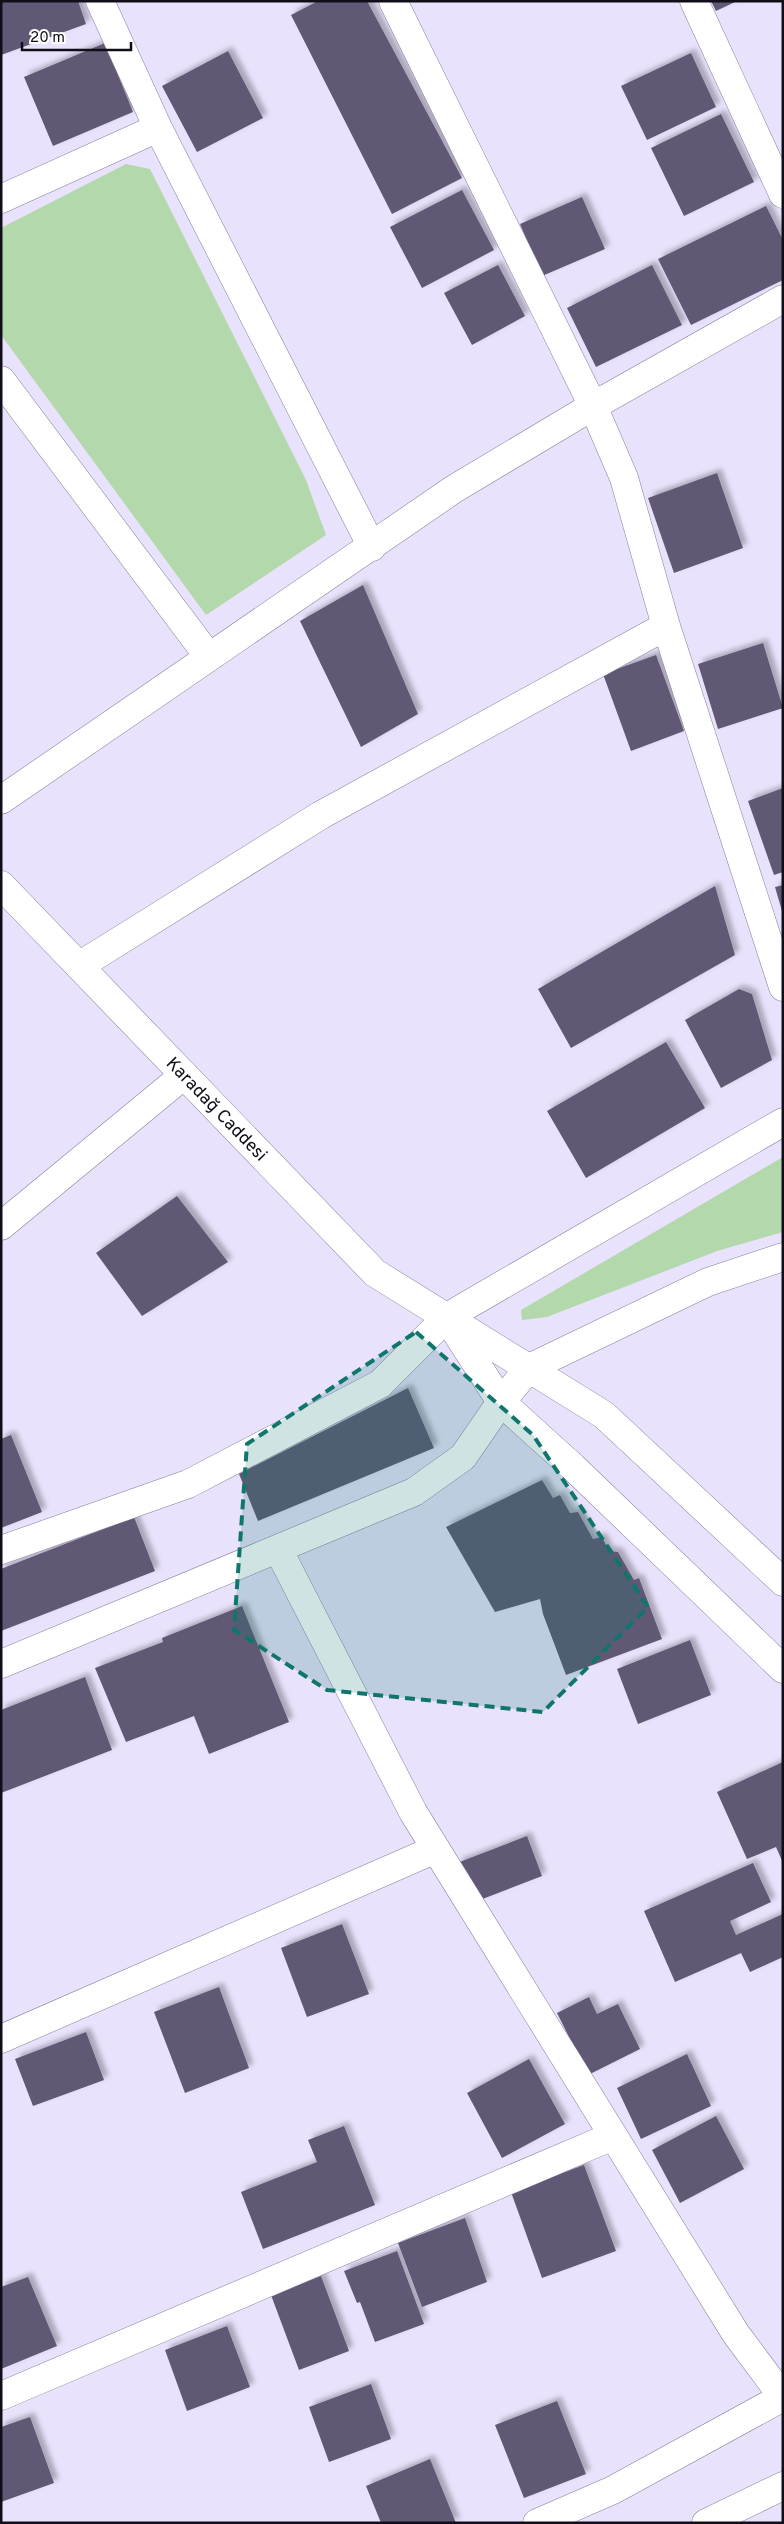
<svg xmlns="http://www.w3.org/2000/svg" width="784" height="2524" viewBox="0 0 784 2524" font-family="Overpass,sans-serif">
	<style>
		.green { fill: #b3d8ac }
		.building { fill: #605874; filter: url(#shadow) }
		.lines { fill: none; stroke-linecap: round; stroke-linejoin: round }
		.street-casing { stroke: #877f9c; stroke-width: 29 }
		.secondary-casing { stroke: #877f9c; stroke-width: 29 }
		.street { stroke: #fff; stroke-width: 28 }
		.secondary { stroke: #fff; stroke-width: 28 }
		.marked { fill: #0f766e; fill-opacity: 0.2; stroke: #0f766e; stroke-width: 4; stroke-dasharray: 10 6; stroke-linejoin: round }
		.labels { text-anchor: middle; stroke-width: 5; stroke-linejoin: round; paint-order: stroke }
		.street-label { font-size: 18px; fill: #120e19; stroke: #fff }
	</style>
	<defs>
		<filter id="shadow"><feDropShadow dx="4.5" dy="-4.5" stdDeviation="2.5" flood-color="#0004"/></filter>
	</defs>
	<rect width="100%" height="100%" fill="#e9e2fc"/>
	<path class="green" d="M126 164 150 169 306 480 326 535 206 615 1 335V228Z
		M783 1157V1232L717 1251 547 1317 522 1320 521 1310Z"/>
	<path class="building" d="M1 1H78L86 24 1 55Z
		M318 1H367L462 178 392 214 291 15Z
		M711 1H737L716 11Z
		M105 43 133 112 53 146 24 77Z
		M228 51 263 118 197 152 162 86Z
		M691 53 716 107 647 140 621 86Z
		M721 114 754 182 684 216 651 148Z
		M462 190 494 250 422 288 390 227Z
		M582 197 605 249 542 276 520 224Z
		M766 206 783 240V280L691 325 658 259Z
		M498 265 525 316 472 345 444 293Z
		M652 265 682 325 596 367 567 308Z
		M717 473 743 548 674 573 648 498Z
		M363 585 418 714 361 747 300 621Z
		M763 643 783 708 718 729 698 664Z
		M656 655 684 731 631 751 603 674Z
		M783 788V872L774 875 748 801Z
		M783 885V911H782L775 887Z
		M715 886 735 955 571 1048 538 989Z
		M739 989 752 994 772 1060 721 1088 685 1020Z
		M666 1042 705 1108 586 1178 547 1111Z
		M177 1196 228 1262 142 1316 96 1253Z
		M408 1388 434 1448 258 1521 239 1474Z
		M11 1435 42 1512 1 1528V1439Z
		M542 1480 553 1498 560 1495 570 1513 578 1512 593 1539 602 1537 609 1551 618 1552 634 1580 639 1578 662 1639 566 1675 543 1614 540 1599 495 1612 446 1527Z
		M134 1517 155 1571 1 1631V1569Z
		M242 1606 289 1722 209 1754 194 1716 126 1742 95 1668 163 1642 162 1638Z
		M690 1640 711 1695 638 1724 617 1669Z
		M85 1677 112 1750 1 1793V1710Z
		M783 1762V1863L776 1847 747 1859 717 1792Z
		M527 1836 542 1876 472 1903 457 1863Z
		M753 1863 771 1902 730 1921 736 1935 783 1914V1957L750 1972 741 1953 675 1982 644 1911Z
		M342 1924 369 1994 307 2017 281 1948Z
		M219 1987 249 2068 185 2093 154 2012Z
		M589 1997 597 2014 618 2004 640 2049 588 2075 557 2013Z
		M86 2032 104 2080 33 2106 15 2059Z
		M687 2054 711 2106 641 2139 617 2088Z
		M529 2059 565 2124 502 2158 467 2093Z
		M716 2116 744 2169 680 2203 652 2150Z
		M344 2126 375 2205 263 2249 241 2192 317 2162 308 2140Z
		M584 2165 616 2251 542 2278 511 2192Z
		M465 2218 487 2282 422 2307 398 2243Z
		M397 2251 424 2324 375 2342 360 2302 357 2303 344 2271Z
		M321 2276 349 2351 299 2370 271 2295Z
		M28 2277 57 2346 1 2369V2287Z
		M227 2326 250 2387 187 2411 165 2350Z
		M371 2384 391 2439 329 2462 309 2407Z
		M557 2401 586 2474 524 2498 495 2425Z
		M30 2417 54 2483 1 2502V2427Z
		M430 2459 456 2523H381L366 2486Z"/>
	<g class="lines">
		<g class="street-casing">
			<path id="street" d="M100 1 158 128 372 547
				M393 1 593 406 624 478 666 626 783 987
				M694 1 783 194
				M1 199 158 128
				M1 380 209 657
				M1 800 454 489 593 406 783 299
				M79 966 321 815 666 626
				M1 1226 184 1075
				M278 1549 413 1812 736 2334 783 2397
				M1 1550 188 1484 380 1384 447 1317
				M1 1664 414 1492 463 1457 501 1402 529 1368 708 1282 783 1257
				M1 2039 436 1849
				M1 2396 613 2136"/>
		</g>
		<g class="secondary-casing">
			<g id="secondary">
				<path id="s1" d="M1 885 375 1273 604 1415 783 1582"/>
				<path d="M447 1317 783 1122"/>
				<path d="M450 1323 501 1402 573 1467 783 1669"/>
				<path d="M537 2523 613 2490 783 2397"/>
				<path d="M706 2523 783 2486"/>
			</g>
		</g>
		<use href="#street" class="street"/>
		<use href="#secondary" class="secondary"/>
	</g>
	<path class="marked" d="M416 1332 533 1435 648 1607 543 1712 327 1690 234 1630 247 1444Z"/>
	<g class="labels">
		<g class="street-label">
			<text dy="6" stroke="none"><textPath href="#s1" startOffset="311">Karadağ Caddesi</textPath></text>
		</g>
	</g>
	<rect width="784" height="2524" fill="none" stroke="#120e19" stroke-width="5"/>
	<path d="M22 42v8h109v-8" fill="none" stroke="#120e19" stroke-width="2.5"/>
	<text x="30" y="42" font-size="15" fill="#120e19" stroke="#ffffff" stroke-width="4" paint-order="stroke">20 m</text>
</svg>
